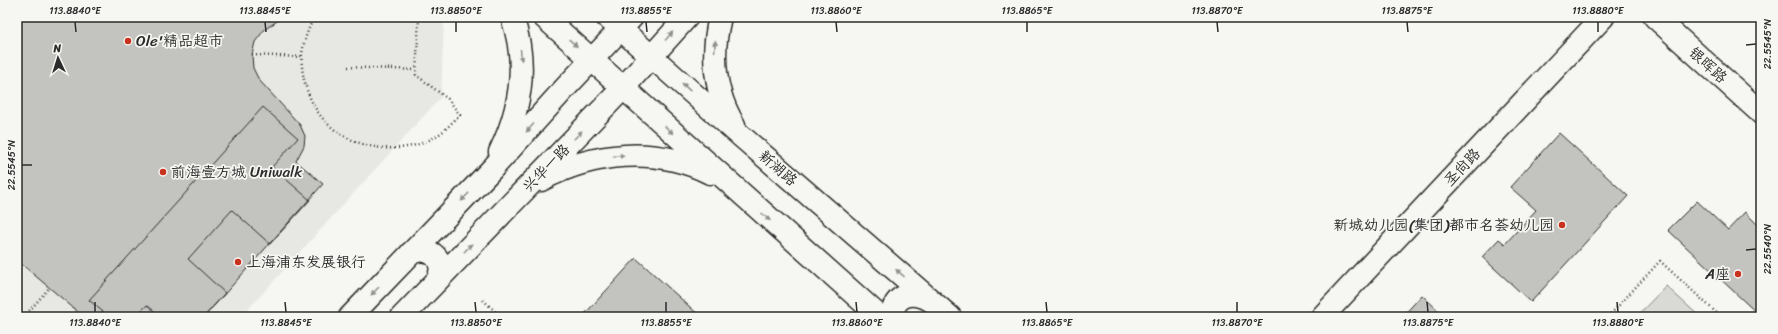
<svg xmlns="http://www.w3.org/2000/svg" width="1778" height="334" viewBox="0 0 1778 334" font-family="Sriracha,'LXGW WenKai TC',sans-serif">
	<style>
		.built { fill: #e7e7e3 }
		.green { fill: #d9d9d5; stroke: #828280 }
		.building { fill: #c3c3c0; stroke: #2b2b2b }
		.lines { fill: none; stroke-linecap: round; stroke-linejoin: round }
		.minor-casing { stroke: #2b2b2b; stroke-width: 25 }
		.secondary-casing { stroke: #2b2b2b; stroke-width: 25 }
		.path { stroke: #2b2b2b; stroke-width: 2.5; stroke-dasharray: 1 3; stroke-linecap: butt }
		.minor { stroke: #f6f6f2; stroke-width: 22 }
		.secondary { stroke: #f6f6f2; stroke-width: 22 }
		.oneway { fill: #90908e }
		.ticks { fill: none; stroke: #2b2b2b; stroke-width: 1.5 }
		.poi-dot { fill: #c8321e; stroke: #f6f6f2; stroke-width: 1.5 }
		.labels { text-anchor: middle; stroke-width: 3.5; stroke-linejoin: round; paint-order: stroke }
		.poi-label { font-size: 15px; fill: #2b2b2b; stroke: #f6f6f2; text-anchor: start }
		.street-label { font-size: 15px; fill: #2b2b2b; stroke: #f6f6f2 }
		.neatline { fill: none; stroke: #2b2b2b; stroke-width: 1.5 }
		.ticks-label { font-size: 10px; text-anchor: middle; fill: #2b2b2b }
	</style>
	<rect width="100%" height="100%" fill="#f6f6f2"/>
	<filter id="ink" filterUnits="userSpaceOnUse"><feTurbulence type="fractalNoise" baseFrequency=".025" numOctaves="2"/><feDisplacementMap in="SourceGraphic" scale="8" xChannelSelector="R" yChannelSelector="G"/><feConvolveMatrix kernelMatrix="1 2 1 2 8 2 1 2 1" color-interpolation-filters="sRGB"/></filter>
	<g filter="url(#ink)">
		<path class="built" d="M17 17H444L441 97 241 317H17Z"/>
		<path class="green" d="M1666 286 1700 317H1636Z"/>
		<path class="building" d="M17 17H283L264 30 255 42 252 55 253 68 259 80 300 125 305 136 304 146 296 161 323 184 204 317H84L19 262 17 264Z
			M263 107 298 138 272 167 310 200 270 244 232 210 188 259 225 293 204 317H161L147 305 135 317H109L89 300Z
			M1559 133 1628 196 1531 302 1482 257 1499 239 1505 244 1536 210 1510 187Z
			M1697 201 1728 230 1745 212 1761 228V317L1668 230Z
			M636 258 701 317H582Z
			M1422 295 1445 317H1402Z"/>
		<g class="lines">
			<g class="minor-casing">
				<path id="minor" d="M1655 17 1761 113
					M1322 317 1603 17"/>
			</g>
			<g class="secondary-casing">
				<path id="secondary" d="M544 17 880 317
					M607 17 741 136 950 317
					M720 17C711 54 714 92 734 125
					M500 152C521 109 528 63 512 17
					M541 180C593 152 656 146 710 173
					M411 253C431 244 448 262 437 281
					M350 317 492 169 566 87 632 17
					M402 317 623 88 687 17
					M892 317C893 294 913 290 930 300"/>
			</g>
			<path class="path" d="M314 17C307 32 300 49 302 67 304 86 312 108 326 122 354 151 404 157 438 135 446 130 453 121 460 115L448 99 416 75 419 17
				M252 55 302 57
				M348 67 415 70
				M483 300 501 317
				M24 317 49 288
				M1608 317 1660 261 1721 317"/>
			<use href="#minor" class="minor"/>
			<use href="#secondary" class="secondary"/>
		</g>
		<defs><path id="oneway-solid" d="M-6-.8H1V-3.2L6.5 0L1 3.2V.8H-6Z"/></defs>
		<g class="oneway">
			<use href="#oneway-solid" transform="translate(669 36) rotate(-48)"/>
			<use href="#oneway-solid" transform="translate(573 43) rotate(42)"/>
			<use href="#oneway-solid" transform="translate(715 46) rotate(-86)"/>
			<use href="#oneway-solid" transform="translate(521 55) rotate(85)"/>
			<use href="#oneway-solid" transform="translate(686 87) rotate(-137)"/>
			<use href="#oneway-solid" transform="translate(530 128) rotate(132)"/>
			<use href="#oneway-solid" transform="translate(669 130) rotate(42)"/>
			<use href="#oneway-solid" transform="translate(578 135) rotate(-46)"/>
			<use href="#oneway-solid" transform="translate(619 156) rotate(-4)"/>
			<use href="#oneway-solid" transform="translate(465 197) rotate(134)"/>
			<use href="#oneway-solid" transform="translate(766 217) rotate(41)"/>
			<use href="#oneway-solid" transform="translate(468 248) rotate(-46)"/>
			<use href="#oneway-solid" transform="translate(900 273) rotate(-139)"/>
			<use href="#oneway-solid" transform="translate(375 291) rotate(134)"/>
		</g>
	</g>
	<path class="ticks" d="M75 22 76 32M265 22 266 32M456 22V32M646 22 647 32M836 22 837 32M1027 22V32M1217 22 1218 32M1407 22 1408 32M1598 22V32M1746 45 1756 44M22 165H32M1746 250 1756 249M95 302V312M285 302 286 312M475 302 476 312M666 302V312M856 302 857 312M1046 302 1047 312M1237 302V312M1427 302 1428 312M1617 302 1618 312"/>
	<g class="poi-dot">
		<circle cx="128" cy="41" r="4"/>
		<circle cx="163" cy="172" r="4"/>
		<circle cx="1562" cy="225" r="4"/>
		<circle cx="238" cy="262" r="4"/>
		<circle cx="1738" cy="274" r="4"/>
	</g>
	<g class="labels">
		<g class="poi-label">
			<text x="136" y="46">Ole'精品超市</text>
			<text x="171" y="177">前海壹方城 Uniwalk</text>
			<text x="1554" y="230" text-anchor="end">新城幼儿园(集团)都市名荟幼儿园</text>
			<text x="246" y="267">上海浦东发展银行</text>
			<text x="1730" y="279" text-anchor="end">A座</text>
		</g>
		<g class="street-label">
			<text transform="translate(1708 65) rotate(42)" y="5">银晖路</text>
			<text transform="translate(1462 167) rotate(-47)" y="5">圣尚路</text>
			<text transform="translate(546 168) rotate(-46)" y="5">兴华一路</text>
			<text transform="translate(778 168) rotate(41)" y="5">新湖路</text>
		</g>
	</g>
	<rect width="1778" height="334" fill="none" stroke="#f6f6f2" stroke-width="44"/>
	<g transform="translate(58 58) rotate(356)" stroke="#f6f6f2" stroke-width="3" paint-order="stroke">
	<path d="M0-3L7 15L0 10L-7 15Z" fill="#2b2b2b"/>
	<text y="-6" font-size="11" font-weight="bold" text-anchor="middle" fill="#2b2b2b">N</text>
	</g>
	<rect x="22" y="22" width="1734" height="290" class="neatline"/>
	<g class="ticks-label">
		<text x="75" y="14">113.8840°E</text>
		<text x="265" y="14">113.8845°E</text>
		<text x="456" y="14">113.8850°E</text>
		<text x="646" y="14">113.8855°E</text>
		<text x="836" y="14">113.8860°E</text>
		<text x="1027" y="14">113.8865°E</text>
		<text x="1217" y="14">113.8870°E</text>
		<text x="1407" y="14">113.8875°E</text>
		<text x="1598" y="14">113.8880°E</text>
		<text transform="translate(1767 44) rotate(-90)" y="4">22.5545°N</text>
		<text transform="translate(11 165) rotate(-90)" y="4">22.5545°N</text>
		<text transform="translate(1767 249) rotate(-90)" y="4">22.5540°N</text>
		<text x="95" y="326">113.8840°E</text>
		<text x="286" y="326">113.8845°E</text>
		<text x="476" y="326">113.8850°E</text>
		<text x="666" y="326">113.8855°E</text>
		<text x="857" y="326">113.8860°E</text>
		<text x="1047" y="326">113.8865°E</text>
		<text x="1237" y="326">113.8870°E</text>
		<text x="1428" y="326">113.8875°E</text>
		<text x="1618" y="326">113.8880°E</text>
	</g>
</svg>
